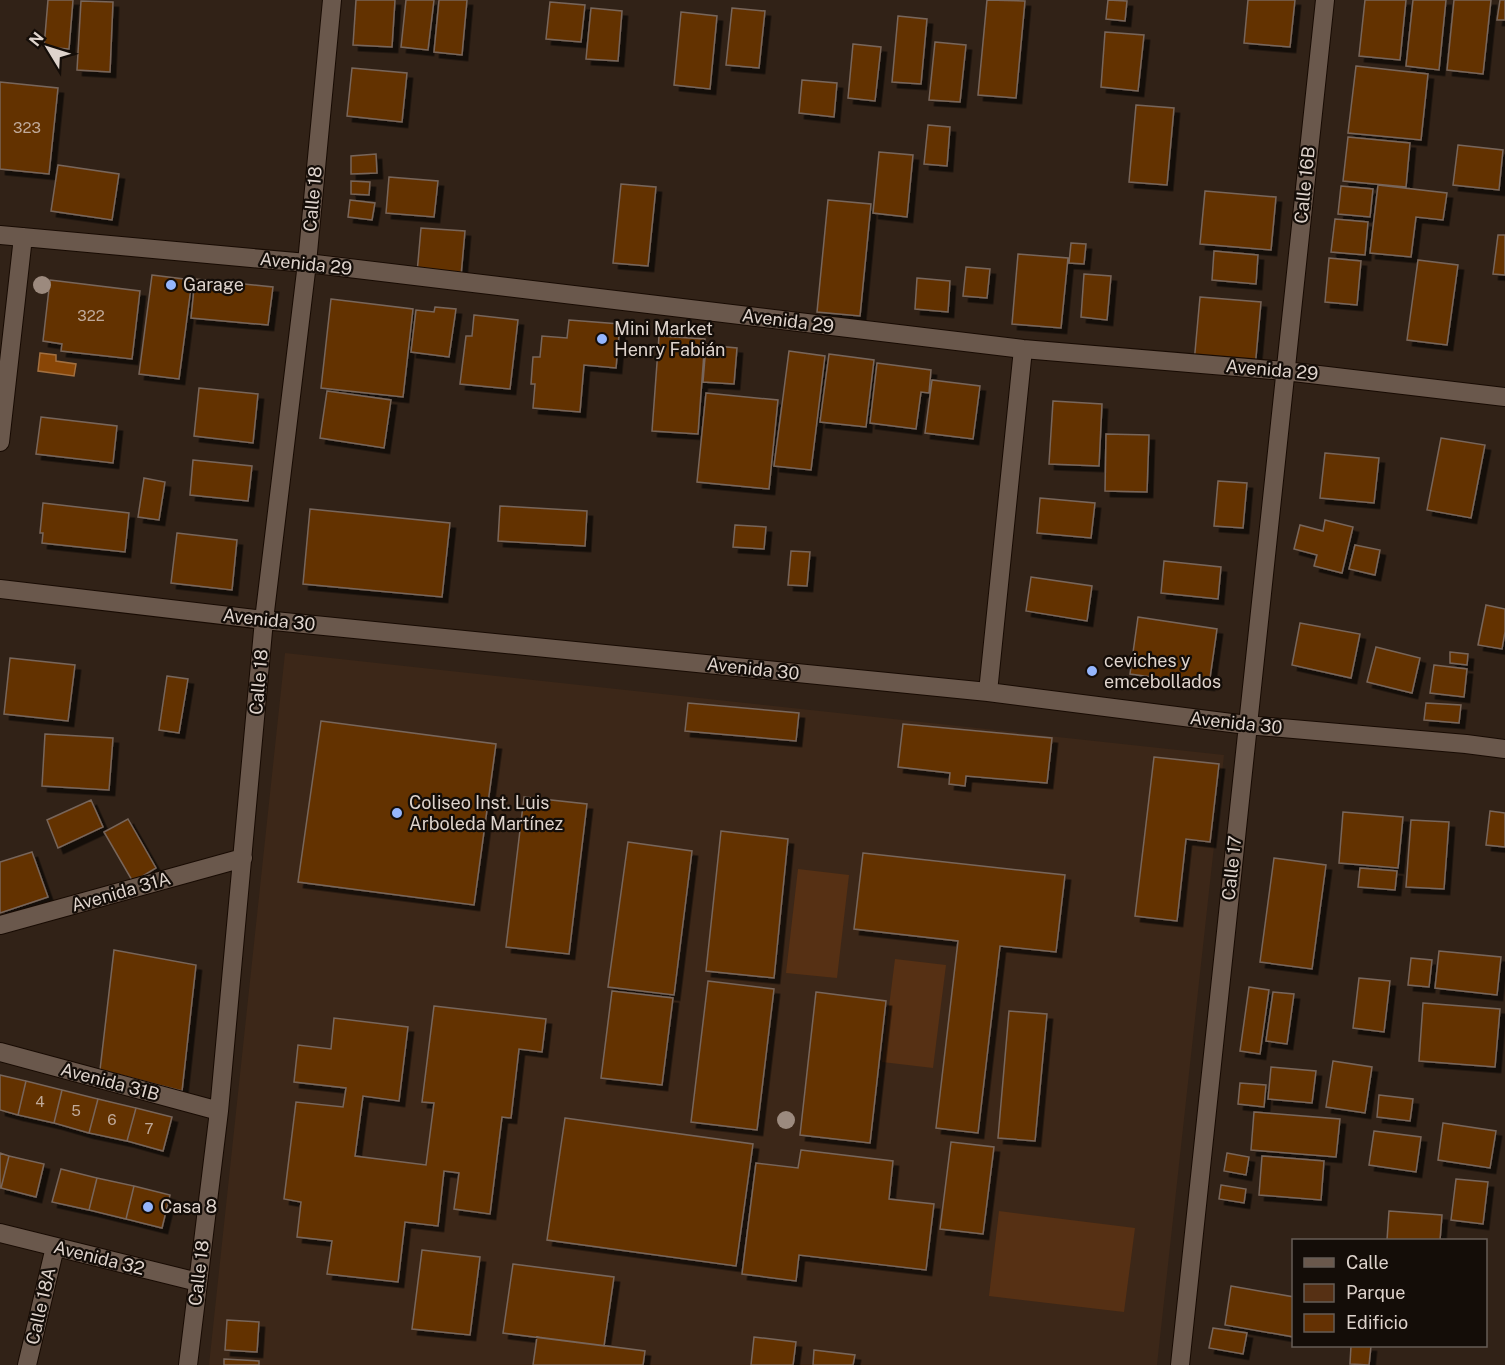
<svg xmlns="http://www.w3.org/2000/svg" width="1505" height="1365" viewBox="0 0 1505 1365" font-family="'Public Sans',sans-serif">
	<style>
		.built { fill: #3c2718 }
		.green { fill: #563014 }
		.water { fill: #894606; stroke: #a27041; stroke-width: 1.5 }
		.building { fill: #643103; stroke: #78665a; stroke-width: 1.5; filter: url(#shadow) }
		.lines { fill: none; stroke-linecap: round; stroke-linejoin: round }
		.minor-casing { stroke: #180b03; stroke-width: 20 }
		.minor { stroke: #6a584c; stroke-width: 18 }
		.tree { fill: #9c8a7e }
		.poi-dot { fill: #95b6fd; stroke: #140d08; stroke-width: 2 }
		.labels { text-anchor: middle; stroke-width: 4.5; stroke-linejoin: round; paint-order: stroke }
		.number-label { font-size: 15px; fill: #c0aa9a }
		.street-label { font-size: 18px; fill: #ded3cc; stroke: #140d08 }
		.poi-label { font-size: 18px; fill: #ded3cc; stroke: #140d08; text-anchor: start }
	</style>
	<defs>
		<filter id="shadow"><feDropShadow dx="5.5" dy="5.5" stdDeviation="0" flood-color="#0009"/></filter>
	</defs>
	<rect width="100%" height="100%" fill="#312217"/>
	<path class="built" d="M285 653 1224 755 1157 1365H209Z"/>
	<path class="green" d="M798 869 849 875 837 978 786 973Z
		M895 959 946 965 933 1068 882 1062Z
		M999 1211 1135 1228 1124 1312 989 1296Z"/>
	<path class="water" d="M40 353 56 355V361L76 364 74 376 38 371Z"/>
	<path class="building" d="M48 0H73L69 49 44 47Z
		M356 0H395L392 47 353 45Z
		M406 0H434L428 50 401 47Z
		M439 0H467L462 55 434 52Z
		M987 0 1025 1 1016 98 978 95Z
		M1108 0 1127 1 1125 21 1106 19Z
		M1248 0H1295L1290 47 1244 43Z
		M1365 0H1406L1400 60 1359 56Z
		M1413 0H1446L1439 70 1406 66Z
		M1454 0H1491L1483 74 1447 70Z
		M1500 0H1505V20H1497Z
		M81 1 113 2 110 72 77 70Z
		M550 2 585 5 581 42 546 39Z
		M591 8 622 11 618 61 586 59Z
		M732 8 765 11 759 68 726 65Z
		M681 12 717 16 710 89 674 85Z
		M898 16 927 19 921 84 892 82Z
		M1105 32 1144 35 1138 91 1101 87Z
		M935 42 966 45 960 102 929 100Z
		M853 44 881 47 875 101 848 98Z
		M1356 66 1428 74 1421 140 1348 133Z
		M352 68 407 73 402 122 347 116Z
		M802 80 837 83 834 117 799 113Z
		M0 82 58 88 49 174 0 169Z
		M1136 105 1174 108 1167 185 1129 182Z
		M928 125 950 127 947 166 924 164Z
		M1348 137 1410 143 1406 187 1343 181Z
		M1458 145 1503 150 1499 190 1453 185Z
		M879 152 913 155 907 217 873 213Z
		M376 154 377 173 351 174V156Z
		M58 165 119 174 112 220 51 211Z
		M389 177 438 181 434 217 386 213Z
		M351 181 370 182 369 195 351 194Z
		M621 184 656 187 648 266 613 263Z
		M1378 185 1447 193 1443 220 1416 217 1411 257 1370 253Z
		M1341 186 1373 189 1370 217 1338 214Z
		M1205 191 1276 197 1271 250 1200 244Z
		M350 200 375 203 372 220 348 217Z
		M828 200 871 204 860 316 817 312Z
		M1335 219 1368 222 1365 255 1331 252Z
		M421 228 465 231 461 276 417 273Z
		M1498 235H1505V275L1493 274Z
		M1071 243 1086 244 1084 264 1069 263Z
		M1214 251 1258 255 1256 284 1212 280Z
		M1018 254 1068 258 1061 328 1012 324Z
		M1329 258 1361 261 1357 305 1325 302Z
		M1418 260 1458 265 1447 345 1407 340Z
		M966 267 990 269 987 298 963 296Z
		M1084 274 1111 276 1107 320 1081 317Z
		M152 275 192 280 179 379 139 374Z
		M917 278 950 281 948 312 915 309Z
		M195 279 273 287 268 325 191 318Z
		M50 280 140 291 132 359 61 351 62 344 43 341Z
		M1200 297 1261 302 1255 368 1194 363Z
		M331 299 413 309 403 397 321 388Z
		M435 307 456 309 449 357 411 352 416 310 434 312Z
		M474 315 518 320 510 389 460 384 466 336H472Z
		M569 320 620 324 616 368 584 365 580 412 533 408 535 384H531L533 357H540L542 336 567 338Z
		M659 336 705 339 698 434 652 431Z
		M706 345 737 348 734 384 703 382Z
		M789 351 825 356 811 470 774 466Z
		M829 354 874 360 866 427 820 422Z
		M877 363 931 370 929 393 921 392 916 429 870 423Z
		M932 380 980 386 973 439 925 433Z
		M199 388 258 394 253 443 194 436Z
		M327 391 391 400 384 448 320 438Z
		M706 393 778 400 769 489 697 482Z
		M1053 401 1102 404 1099 466 1049 464Z
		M41 417 117 426 113 463 36 454Z
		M1106 434 1149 435 1147 492 1105 491Z
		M1441 438 1485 445 1471 518 1427 510Z
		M1325 453 1379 458 1374 503 1320 498Z
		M193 460 252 466 248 501 190 495Z
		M144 478 165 482 159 520 138 517Z
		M1218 481 1247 483 1243 528 1214 526Z
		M1040 498 1095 503 1091 538 1037 533Z
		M43 503 129 513 125 552 42 543 43 533H40Z
		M500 506 587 511 585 546 498 541Z
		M310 509 450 523 442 597 303 584Z
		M1325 520 1353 527 1342 573 1314 566 1317 555 1294 549 1300 525 1323 531Z
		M735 525 766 527 764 549 733 547Z
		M177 533 237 540 232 590 171 583Z
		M1355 545 1380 550 1375 575 1349 569Z
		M791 551 810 552 807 586 788 585Z
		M1164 561 1221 567 1218 599 1161 593Z
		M1031 577 1092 586 1087 621 1026 611Z
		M1486 605 1505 609V632L1502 649 1478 645Z
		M1138 617 1217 629 1209 685 1130 674Z
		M1300 623 1360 634 1351 678 1292 665Z
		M1376 647 1420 658 1412 693 1367 682Z
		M1450 652 1468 654 1467 665 1450 663Z
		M10 658 75 665 68 721 4 714Z
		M1434 665 1467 669 1464 697 1430 693Z
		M167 676 188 679 179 733 159 730Z
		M688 703 799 713 796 741 685 731Z
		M1426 703 1461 705 1459 723 1424 720Z
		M321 721 496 744 474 905 298 882Z
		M903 724 1052 738 1047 783 966 776 965 786 949 784 950 773 898 767Z
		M45 734 113 738 109 790 42 786Z
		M1154 757 1219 764 1210 842 1186 839 1177 921 1135 916Z
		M524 797 587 804 569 954 506 947Z
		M91 800 103 827 58 848 47 820Z
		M1490 811 1505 813V847L1486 845Z
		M1343 812 1403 817 1398 868 1339 863Z
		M128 819 156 868 133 882 104 832Z
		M1411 820 1449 822 1444 889 1406 887Z
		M721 831 788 839 774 978 706 971Z
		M628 842 692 851 674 995 608 987Z
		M32 852 48 897 0 913V862Z
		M863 853 1065 875 1056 952 1000 946 978 1133 936 1128 958 941 854 929Z
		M1274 858 1326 865 1312 969 1260 962Z
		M1360 868 1397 871 1395 890 1358 887Z
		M114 950 196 965 182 1091 100 1070Z
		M1439 951 1501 957 1497 995 1435 988Z
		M1411 958 1432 960 1429 987 1408 985Z
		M1359 978 1390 981 1384 1032 1353 1028Z
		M708 981 774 989 757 1130 691 1122Z
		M1249 987 1269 990 1260 1054 1240 1051Z
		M612 991 673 998 662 1085 601 1078Z
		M816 992 886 1001 870 1143 800 1135Z
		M1273 992 1294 994 1287 1044 1266 1041Z
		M1423 1003 1500 1009 1495 1067 1419 1061Z
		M434 1006 546 1019 542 1052 519 1049 511 1118 502 1117 490 1214 454 1209 459 1173 444 1171 438 1226 405 1222 398 1282 327 1274 332 1241 297 1237 301 1202 284 1199 296 1102 343 1107 346 1088 294 1082 298 1045 331 1049 334 1018 408 1027 399 1101 363 1096 355 1156 426 1165 434 1103 422 1102Z
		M1009 1011 1047 1014 1035 1141 998 1138Z
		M1333 1061 1372 1067 1365 1113 1326 1107Z
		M1271 1067 1316 1071 1312 1103 1268 1099Z
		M0 1075 26 1081 18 1115 0 1110Z
		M26 1081 62 1090 54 1123 18 1115Z
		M1240 1083 1266 1085 1264 1107 1238 1104Z
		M62 1090 98 1099 89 1133 54 1123Z
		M1379 1095 1413 1099 1410 1121 1377 1117Z
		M98 1099 136 1108 127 1141 89 1133Z
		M136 1108 172 1117 163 1151 127 1141Z
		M1254 1112 1340 1119 1336 1157 1251 1150Z
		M565 1118 753 1144 736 1266 547 1240Z
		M1443 1123 1496 1131 1490 1168 1438 1160Z
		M1374 1131 1421 1137 1416 1172 1369 1165Z
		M951 1142 994 1147 983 1234 940 1229Z
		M801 1150 893 1161 889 1199 934 1204 926 1270 799 1255 796 1281 742 1274 756 1163 798 1168Z
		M0 1153 9 1156 1 1188H0Z
		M1227 1153 1249 1157 1246 1175 1224 1171Z
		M9 1156 44 1164 36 1197 1 1188Z
		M1262 1156 1324 1161 1321 1200 1259 1195Z
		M61 1169 97 1178 89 1210 52 1202Z
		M97 1178 134 1186 126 1219 89 1210Z
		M1456 1179 1488 1182 1483 1224 1451 1220Z
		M1221 1185 1246 1189 1244 1203 1219 1199Z
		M134 1186 170 1195 162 1228 126 1219Z
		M1389 1211 1442 1215 1440 1240H1387Z
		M422 1250 480 1257 470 1335 412 1329Z
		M513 1264 614 1277 604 1346 503 1333Z
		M1231 1286 1294 1297V1337L1225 1325Z
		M227 1320 259 1322 257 1352 225 1350Z
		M1213 1328 1247 1333 1243 1354 1209 1348Z
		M537 1337 645 1351 643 1365H533Z
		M754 1337 796 1342 793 1365H751Z
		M1351 1346H1371L1369 1365 1350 1364Z
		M814 1350 855 1355 853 1365H813Z
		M224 1359 259 1361V1365H224Z"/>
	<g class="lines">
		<g class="minor-casing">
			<path id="minor" d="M0 235 307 263 1023 349 1285 371 1505 397
				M0 442 23 237
				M0 589 264 620 988 692 1247 725 1466 744 1505 749
				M988 692 1023 349
				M0 925 243 858
				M0 1052 219 1111
				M0 1233 198 1282
				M27 1365 55 1247
				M188 1365 219 1111 264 620 307 263 332 0
				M1180 1365 1325 0"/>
		</g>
		<use href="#minor" class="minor"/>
	</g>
	<g class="tree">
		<circle cx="42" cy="285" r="9"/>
		<circle cx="786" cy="1120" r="9"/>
	</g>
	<g class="poi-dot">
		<circle cx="171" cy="285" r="6"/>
		<circle cx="602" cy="339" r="6"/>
		<circle cx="1092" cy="671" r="6"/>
		<circle cx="397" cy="813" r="6"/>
		<circle cx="148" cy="1207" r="6"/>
	</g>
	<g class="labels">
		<g class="number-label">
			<text x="27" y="133">323</text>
			<text x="91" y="321">322</text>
			<text x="40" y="1107">4</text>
			<text x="76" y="1116">5</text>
			<text x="112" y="1125">6</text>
			<text x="149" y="1134">7</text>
		</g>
		<g class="street-label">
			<text transform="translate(1305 185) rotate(-84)" y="6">Calle 16B</text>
			<text transform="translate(313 199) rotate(-85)" y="6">Calle 18</text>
			<text transform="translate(306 264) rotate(6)" y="6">Avenida 29</text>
			<text transform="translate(788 321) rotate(7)" y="6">Avenida 29</text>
			<text transform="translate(1272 370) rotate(5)" y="6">Avenida 29</text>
			<text transform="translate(269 620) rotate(6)" y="6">Avenida 30</text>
			<text transform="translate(753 669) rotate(6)" y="6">Avenida 30</text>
			<text transform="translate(259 682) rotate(-85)" y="6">Calle 18</text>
			<text transform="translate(1236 723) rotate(6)" y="6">Avenida 30</text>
			<text transform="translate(1232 868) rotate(-84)" y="6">Calle 17</text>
			<text transform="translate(121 892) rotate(-16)" y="6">Avenida 31A</text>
			<text transform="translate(110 1082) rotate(15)" y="6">Avenida 31B</text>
			<text transform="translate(99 1258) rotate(14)" y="6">Avenida 32</text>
			<text transform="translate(199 1273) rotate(-83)" y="6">Calle 18</text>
			<text transform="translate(41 1306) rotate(-77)" y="6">Calle 18A</text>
		</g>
		<g class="poi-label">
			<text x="183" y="291">Garage</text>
			<text x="614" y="335">Mini Market<tspan x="614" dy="21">Henry Fabián</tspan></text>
			<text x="1104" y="667">ceviches y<tspan x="1104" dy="21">emcebollados</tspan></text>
			<text x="409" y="809">Coliseo Inst. Luis<tspan x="409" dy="21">Arboleda Martínez</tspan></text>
			<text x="160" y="1213">Casa 8</text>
		</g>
	</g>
	<rect x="1292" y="1239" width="195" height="108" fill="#140d08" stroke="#655c56" stroke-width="1.5"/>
	<rect x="1304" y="1258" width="30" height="9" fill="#6a584c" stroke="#655c56" stroke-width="1.5"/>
	<text x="1346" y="1269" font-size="18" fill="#ded3cc">Calle</text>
	<rect x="1304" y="1284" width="30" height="18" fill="#563014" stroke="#655c56" stroke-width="1.5"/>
	<text x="1346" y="1299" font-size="18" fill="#ded3cc">Parque</text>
	<rect x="1304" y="1314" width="30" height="18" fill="#643103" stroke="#655c56" stroke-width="1.5"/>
	<text x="1346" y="1329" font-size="18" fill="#ded3cc">Edificio</text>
	<g transform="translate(48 48) rotate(308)" stroke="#140d08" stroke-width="4.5" paint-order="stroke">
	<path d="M0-4.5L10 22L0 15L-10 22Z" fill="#ded3cc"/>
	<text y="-9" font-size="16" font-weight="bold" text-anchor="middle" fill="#ded3cc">N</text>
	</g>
</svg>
